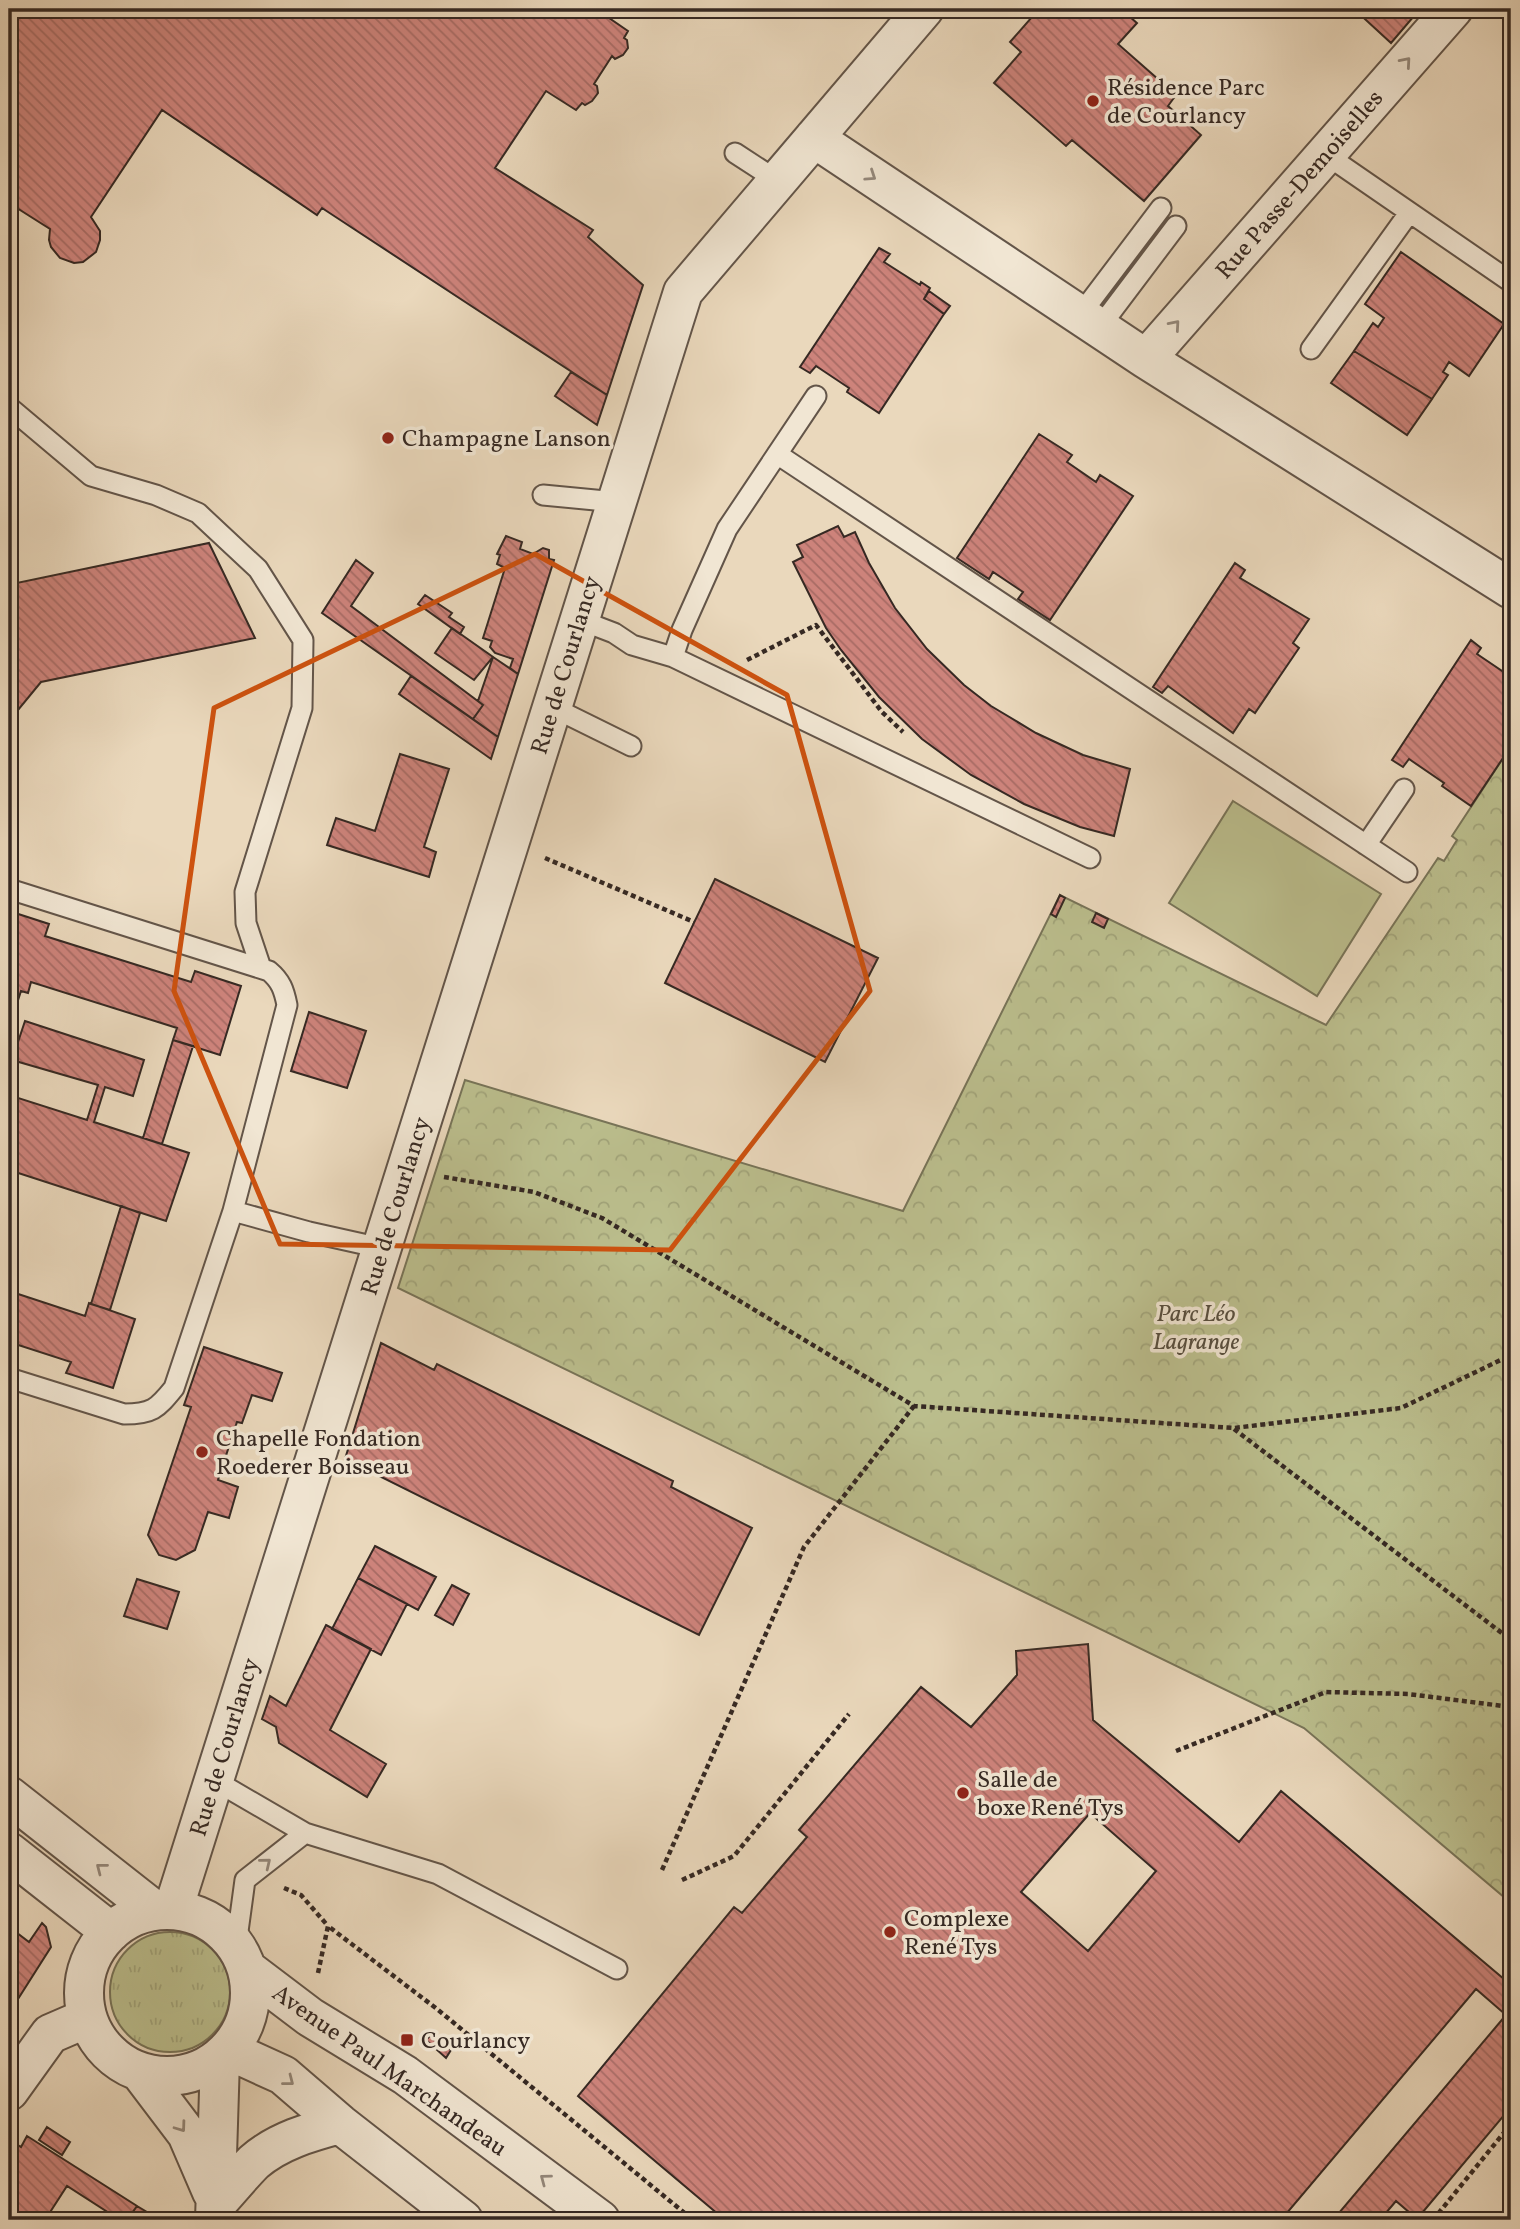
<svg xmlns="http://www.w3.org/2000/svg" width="1520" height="2229" viewBox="0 0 1520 2229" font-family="Vollkorn,serif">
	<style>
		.grass { fill: url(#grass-tufts); stroke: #787458; stroke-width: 2 }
		.park { fill: url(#park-crowns); stroke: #787458; stroke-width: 2 }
		.pitch { fill: #bbbe8d; stroke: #787458; stroke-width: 2 }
		.building { fill: url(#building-back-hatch); stroke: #362923; stroke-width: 2; fill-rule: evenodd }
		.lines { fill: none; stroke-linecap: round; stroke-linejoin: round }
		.lane-casing { stroke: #635549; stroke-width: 23 }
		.street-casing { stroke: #635549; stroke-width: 42 }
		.path { stroke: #362923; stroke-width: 4.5; stroke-dasharray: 5 3.5; stroke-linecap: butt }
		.lane { stroke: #f1e6d3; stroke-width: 19 }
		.street { stroke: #f1e6d3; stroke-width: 38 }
		.oneway { stroke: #94887b }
		.marked { fill: none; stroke: #cd520f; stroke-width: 5; stroke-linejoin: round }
		.poi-dot { fill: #8f2418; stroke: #f1e6d3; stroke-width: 2.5 }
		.labels { text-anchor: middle; stroke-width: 7; stroke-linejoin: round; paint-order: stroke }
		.poi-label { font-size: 24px; fill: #362923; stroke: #f1e6d3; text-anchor: start }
		.street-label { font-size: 24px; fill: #362923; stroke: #f1e6d3 }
		.park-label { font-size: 24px; font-style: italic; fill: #574e3e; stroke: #f1e6d3 }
	</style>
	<defs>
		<pattern id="grass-tufts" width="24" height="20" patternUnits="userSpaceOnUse" patternTransform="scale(1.75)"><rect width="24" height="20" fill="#bbbe8d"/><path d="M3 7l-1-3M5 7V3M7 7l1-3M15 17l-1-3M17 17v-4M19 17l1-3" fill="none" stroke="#a1a379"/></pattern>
		<pattern id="park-crowns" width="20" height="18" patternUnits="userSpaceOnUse" patternTransform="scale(1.75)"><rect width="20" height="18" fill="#bbbe8d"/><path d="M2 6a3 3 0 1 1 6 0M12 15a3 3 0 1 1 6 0" fill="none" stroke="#a1a379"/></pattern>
		<pattern id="building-back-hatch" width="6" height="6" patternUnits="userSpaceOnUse" patternTransform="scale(1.75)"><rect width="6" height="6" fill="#cd837b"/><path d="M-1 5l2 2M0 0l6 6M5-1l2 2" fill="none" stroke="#a76b64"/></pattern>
	</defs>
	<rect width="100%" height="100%" fill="#ead8bc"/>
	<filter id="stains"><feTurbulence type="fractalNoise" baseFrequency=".00286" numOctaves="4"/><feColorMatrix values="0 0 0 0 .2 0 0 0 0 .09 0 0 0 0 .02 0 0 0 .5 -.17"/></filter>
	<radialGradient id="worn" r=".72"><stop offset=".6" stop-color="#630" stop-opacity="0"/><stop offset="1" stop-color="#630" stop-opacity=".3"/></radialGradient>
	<path class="grass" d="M110 1992a60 60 0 1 1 120 0a60 60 0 1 1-120 0Z"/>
	<path class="park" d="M1511 746V1903L1304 1728 398 1288 465 1080 903 1211 1060 895 1326 1025 1438 858 1444 861 1457 840 1452 836Z"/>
	<path class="pitch" d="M1233 801 1381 894 1317 996 1169 903Z"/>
	<path class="building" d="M9 9H601L599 11 628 31 624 38 627 40 628 48 623 55 615 59 612 56 594 84 597 86 598 93 592 101 585 105 582 103 576 110 546 91 495 168 593 230 588 237 643 285 607 395 322 208 317 215 162 110 91 217 100 231V240L96 252 83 262 74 263 60 258 51 247 49 240 50 229 9 203Z
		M861 9H881L875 17Z
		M1039 9H1121L1137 23 1118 44 1176 95 1168 106 1201 135 1144 201 1072 140 1066 146 994 83 1021 52 1010 42Z
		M1354 9H1420L1391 43Z
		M879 248 890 254 884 262 920 285 921 282 930 288 924 299 944 314 879 413 847 392 849 388 816 366 810 373 800 367Z
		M1401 252 1504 324 1469 376 1449 362 1443 372 1448 375 1432 399 1354 351 1373 323 1378 327 1384 318 1365 304Z
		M929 291 950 306 944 314 924 299Z
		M1354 351 1432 399 1407 435 1331 383Z
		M571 372 607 395 597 425 555 396Z
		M1039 434 1072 455 1067 462 1096 482 1100 475 1133 496 1050 620 1018 599 1023 592 993 572 989 579 957 558Z
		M838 526 844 537 855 532 869 563 895 608 927 649 964 685 991 706 1036 733 1083 755 1130 769 1114 836 1080 827 1024 804 971 775 922 739 879 697 841 650 826 628 793 562 803 557 797 545Z
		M506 536 522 542 520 549 533 554 543 548 549 550V559L554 560 518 674 510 668 513 659 495 653 490 647 492 641 483 638 505 568 497 564 500 555 497 554Z
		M209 543 255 638 41 682 9 721V576L17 583Z
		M356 560 373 573 351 606 483 705 473 719 322 613Z
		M1235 563 1245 570 1240 578 1309 619 1293 643 1299 648 1255 713 1249 709 1233 733 1168 686 1162 693 1153 687Z
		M425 595 452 613 449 617 464 627 460 634 418 604Z
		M452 628 493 657 474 680 435 653Z
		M1471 640 1481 648 1477 654 1511 677V746L1471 806 1442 786 1444 783 1409 759 1403 767 1392 760Z
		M493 657 518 674 498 737 473 719 483 705 478 701Z
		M411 676 498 737 491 759 399 694Z
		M400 754 449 769 424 847 436 852 429 877 327 845 336 818 375 831Z
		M715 879 878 958 825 1062 665 983Z
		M1060 895 1065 898 1056 917 1051 914Z
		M9 911 49 924 45 936 191 982 195 971 241 986 220 1055 173 1040 177 1028 31 982 28 993 21 991 9 1028Z
		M1096 913 1108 919 1104 928 1092 922Z
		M309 1012 366 1031 347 1088 291 1071Z
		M25 1021 144 1060 133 1096 105 1087 94 1122 189 1153 166 1221 9 1170V1095L87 1120 98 1085 12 1060Z
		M173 1040 193 1046 162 1144 143 1138Z
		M121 1206 140 1213 110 1310 91 1304Z
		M9 1291 85 1316 89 1303 135 1319 113 1388 66 1373 71 1362 9 1342Z
		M381 1343 434 1370 437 1364 673 1481 671 1487 752 1528 699 1635 345 1459Z
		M204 1347 282 1373 272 1401 252 1395 242 1423 237 1422 218 1480 238 1487 229 1518 208 1512 195 1550 176 1560 159 1555 148 1535 191 1407 184 1405Z
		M375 1546 436 1577 418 1610 358 1578Z
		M358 1578 407 1604 381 1655 332 1629Z
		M137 1579 179 1592 167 1629 124 1616Z
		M452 1585 469 1594 453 1625 435 1615Z
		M326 1625 371 1649 330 1730 386 1764 367 1797 279 1743 276 1727 262 1719 270 1696 286 1706Z
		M1088 1644 1093 1720 1239 1842 1281 1791 1511 1985V2107L1417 2219 1396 2201 1380 2220H1333L1506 2015 1476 1989 1281 2220H725L578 2096 734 1907 742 1913 807 1837 799 1830 921 1687 971 1727 1017 1675 1016 1651ZM1090 1813 1156 1871 1088 1951 1021 1892Z
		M42 1923 46 1927 51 1947 18 1999 9 1992V1944L17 1933 29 1942Z
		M9 1992 18 1999 9 2013Z
		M432 2033 451 2050 446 2058 426 2040Z
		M47 2127 70 2142 62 2155 39 2140Z
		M27 2136 137 2206 127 2220H120L67 2186 45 2220H9V2143L10 2140 21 2147Z
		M137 2206 147 2212 142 2220H127Z"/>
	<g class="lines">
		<g class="lane-casing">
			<path id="lane" d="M735 153 778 181
				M1325 154 1511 282
				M1080 315 1161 208
				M1099 328 1176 226
				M1311 349 1409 213
				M9 407 91 476 156 495 198 513 258 569 303 640 302 708 245 892 246 923 261 968
				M777 454 1407 872
				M543 495 616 502
				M580 620 614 633 632 645 673 657 1090 858
				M673 657 682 630 727 529 816 396
				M552 707 631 746
				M1366 845 1404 789
				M9 889 269 971C281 981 284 990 287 1005L233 1211
				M9 1378 124 1414C152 1414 157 1409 174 1388L233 1211 309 1232 381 1248
				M214 1780 305 1833 438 1874 617 1969
				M236 1946 245 1880 305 1833"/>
		</g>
		<g class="street-casing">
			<path id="street" d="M814 138 1146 359 1453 9
				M1146 359 1511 589
				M9 1796 154 1910
				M9 1852 111 1932
				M173 1910 683 292 924 9
				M84 1993a83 83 0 1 1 166 0a83 83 0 1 1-166 0Z
				M248 1970 310 2017 405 2075 600 2220
				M228 2050 283 2075 340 2124 463 2220
				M140 2072 187 2134 212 2192
				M9 2091 50 2034 87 2018
				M217 2203C229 2190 241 2175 254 2162 278 2141 310 2132 340 2124
				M215 2220 220 2059"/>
		</g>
		<path class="path" d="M747 660 816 625 882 712 903 732
			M545 858 694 922
			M444 1177 534 1192 602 1218 914 1406 1234 1428 1401 1408 1511 1355
			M1234 1429 1511 1640
			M1511 1586 1509 1591 1511 1609
			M1176 1751 1326 1692 1408 1694 1511 1707
			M662 1870 804 1547 914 1406
			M682 1880 734 1856 849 1714
			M284 1888 301 1895 328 1926
			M318 1973 328 1926 437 2009 693 2220
			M1433 2220 1511 2124"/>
		<use href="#lane" class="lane"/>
		<use href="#street" class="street"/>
	</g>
	<defs><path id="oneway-chevron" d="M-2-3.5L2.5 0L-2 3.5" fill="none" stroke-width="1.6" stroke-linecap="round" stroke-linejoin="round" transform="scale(1.75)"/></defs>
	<g class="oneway">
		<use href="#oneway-chevron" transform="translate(1406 62) rotate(-49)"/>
		<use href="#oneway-chevron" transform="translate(871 176) rotate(34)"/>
		<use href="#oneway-chevron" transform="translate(1175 325) rotate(-49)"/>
		<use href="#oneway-chevron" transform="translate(266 1863) rotate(-39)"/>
		<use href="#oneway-chevron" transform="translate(101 1868) rotate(-142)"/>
		<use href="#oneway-chevron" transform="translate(289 2081) rotate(38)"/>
		<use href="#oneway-chevron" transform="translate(181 2127) rotate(54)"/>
		<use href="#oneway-chevron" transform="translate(545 2179) rotate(-143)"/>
	</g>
	<path class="marked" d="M535 554 787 695 870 991 670 1250 280 1244 174 991 214 708Z"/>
	<g class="poi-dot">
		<circle cx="1093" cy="101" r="7"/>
		<circle cx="388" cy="438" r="7"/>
		<circle cx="202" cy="1452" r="7"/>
		<circle cx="963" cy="1793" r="7"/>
		<circle cx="890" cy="1932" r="7"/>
		<rect x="400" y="2033" width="14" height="14" rx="3.5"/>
	</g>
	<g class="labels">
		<g class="poi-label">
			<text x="1107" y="95">Résidence Parc<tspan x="1107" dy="28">de Courlancy</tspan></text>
			<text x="402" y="446">Champagne Lanson</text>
			<text x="216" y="1446">Chapelle Fondation<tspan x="216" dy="28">Roederer Boisseau</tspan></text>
			<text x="977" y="1787">Salle de<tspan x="977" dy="28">boxe René Tys</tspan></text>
			<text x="904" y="1926">Complexe<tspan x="904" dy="28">René Tys</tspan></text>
			<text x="421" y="2048">Courlancy</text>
		</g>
		<g class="street-label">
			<text transform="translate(1299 184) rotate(-49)" y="8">Rue Passe-Demoiselles</text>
			<text transform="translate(565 665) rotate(-73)" y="8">Rue de Courlancy</text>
			<text transform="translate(395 1206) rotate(-73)" y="8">Rue de Courlancy</text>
			<text transform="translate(224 1747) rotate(-73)" y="8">Rue de Courlancy</text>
			<text transform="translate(390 2070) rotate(35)" y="8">Avenue Paul Marchandeau</text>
		</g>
		<g class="park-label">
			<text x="1196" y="1321">Parc Léo<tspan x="1196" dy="28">Lagrange</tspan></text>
		</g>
	</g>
	<rect width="1520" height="2229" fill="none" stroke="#ead8bc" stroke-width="35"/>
	<rect x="10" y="10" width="1499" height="2208" fill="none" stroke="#362923" stroke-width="3.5"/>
	<rect x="18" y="18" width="1485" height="2194" fill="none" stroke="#362923" stroke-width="2"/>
	<rect width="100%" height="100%" filter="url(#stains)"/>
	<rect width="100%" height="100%" fill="url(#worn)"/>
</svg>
